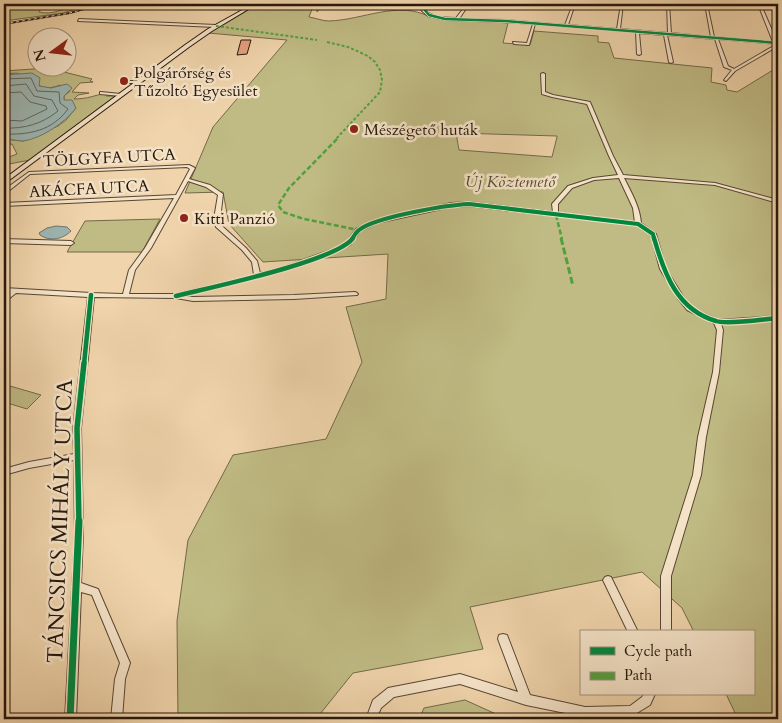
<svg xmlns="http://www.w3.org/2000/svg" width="782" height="723" viewBox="0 0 782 723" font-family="Cardo,serif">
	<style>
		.green { fill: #c0bb84; stroke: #736948; fill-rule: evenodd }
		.water { fill: #9db6b2; stroke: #6d766f }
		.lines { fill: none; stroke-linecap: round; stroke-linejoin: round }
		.shore { stroke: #62665e; stroke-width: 1 }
		.stream { stroke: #6d766f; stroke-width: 1 }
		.building { fill: #e59f7f; stroke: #26170b }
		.minor-casing { stroke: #584633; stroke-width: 2 }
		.secondary-casing { stroke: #26170b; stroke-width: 2 }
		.minor { fill: #f5e3c8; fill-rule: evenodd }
		.secondary { fill: #f5e3c8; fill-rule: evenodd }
		.rail-casing { stroke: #26170b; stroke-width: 2 }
		.rail { stroke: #f5e3c8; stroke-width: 1; stroke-dasharray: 3; stroke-linecap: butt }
		.quiet-far2 { stroke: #50a13e; stroke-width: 2; stroke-dasharray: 3 2; stroke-linecap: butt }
		.quiet-far1 { stroke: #50a13e; stroke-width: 2.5; stroke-dasharray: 5 2.5; stroke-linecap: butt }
		.quiet { stroke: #50a13e; stroke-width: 3; stroke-dasharray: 7 3; stroke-linecap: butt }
		.cycleway-far4-casing { stroke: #f5e3c8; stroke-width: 4 }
		.cycleway-far3-casing { stroke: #f5e3c8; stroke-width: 6 }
		.cycleway-far2-casing { stroke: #f5e3c8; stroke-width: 7 }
		.cycleway-far1-casing { stroke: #f5e3c8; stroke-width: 9 }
		.cycleway-casing { stroke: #f5e3c8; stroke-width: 10 }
		.cycleway-far4 { stroke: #00873e; stroke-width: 2.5 }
		.cycleway-far3 { stroke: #00873e; stroke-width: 4 }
		.cycleway-far2 { stroke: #00873e; stroke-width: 4.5 }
		.cycleway-far1 { stroke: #00873e; stroke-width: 5.5 }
		.cycleway { stroke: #00873e; stroke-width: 7 }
		.poi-dot { fill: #8f2418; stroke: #f5e3c8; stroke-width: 2 }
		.labels { text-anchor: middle; stroke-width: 5; stroke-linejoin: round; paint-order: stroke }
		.far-poi-label { font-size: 16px; fill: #26170b; stroke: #f5e3c8; text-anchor: start }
		.far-street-label { font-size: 16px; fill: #26170b; stroke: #f5e3c8 }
		.far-park-label { font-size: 16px; font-style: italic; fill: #54482f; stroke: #f5e3c8 }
		.near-street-label { font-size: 22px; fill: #26170b; stroke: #f5e3c8 }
	</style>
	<rect width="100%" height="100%" fill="#f0d4ab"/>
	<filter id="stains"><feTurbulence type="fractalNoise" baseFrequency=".004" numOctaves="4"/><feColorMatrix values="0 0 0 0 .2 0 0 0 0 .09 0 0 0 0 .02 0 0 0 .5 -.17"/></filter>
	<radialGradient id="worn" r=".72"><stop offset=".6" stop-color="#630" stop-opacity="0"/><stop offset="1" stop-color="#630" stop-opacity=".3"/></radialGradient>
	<path class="green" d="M75 4H93L63 13 4 21V12L9 8 41 9 39 12C52 15 63 10 75 4Z
		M255 4H314L309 17C316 18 322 21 329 21 363 20 398 0 430 17L508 23 503 43 530 45 534 31 598 36V42L609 43 614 58 712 68 711 82 726 85 727 90 737 92 778 67V719H738L726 694H753V632H694L682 608 642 572 470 607 483 649 353 673 316 719H178L177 621 188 540 233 455 326 439 362 362 346 307 386 299 388 254 263 262 229 224 223 192 185 193 213 127 287 40 208 33ZM456 133 557 136V137L552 157 459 150Z
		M48 68 92 79 90 81 93 82 80 83 72 92 89 93 78 95 74 99C88 99 95 95 107 93L106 96H117L30 160 4 165V159L17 154 12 144 4 145V139L23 141 58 126 66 120 76 108 64 100V96L70 91 60 85C40 93 36 81 20 74 15 72 9 74 4 75V71Z
		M160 219 142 252H67L85 221Z
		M10 386 41 395 27 409 4 402V392Z
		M465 700 507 719H419L424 708Z"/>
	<path class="water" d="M32 73 40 78 39 86 51 88 67 84 72 88 64 96V100H72L76 108C65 122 43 138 23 141 18 141 10 139 4 139V75Z
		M56 226 67 227 71 231C63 239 50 242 40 235L39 233 47 228Z"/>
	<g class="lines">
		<path class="shore" d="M4 79 31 78 37 91 59 92 60 103 68 109C52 131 29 135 4 134
			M4 86 26 84 34 96 52 100 58 111C42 124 24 129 4 128
			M4 93 21 92 30 102 46 106 47 109 22 121 4 120"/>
		<path class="stream" d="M4 12 18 4"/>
	</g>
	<path class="building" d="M241 40H251L247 54 237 55Z"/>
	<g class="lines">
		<g class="minor-casing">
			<path id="minor" d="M12 4H15L4 11V9Z
				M419 4H421C428 18 442 18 456 18L467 4H469L459 19 506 20 565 25 571 9 524 4 572 7 573 4H575L568 25 617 29 621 4H623L620 29 668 33 667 4H669L671 33 711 37 705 4H707L714 37 773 42 758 4H778V6L761 5 778 44 718 39 728 66 734 69 777 44H778V46L735 71 726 81 724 80 732 70 724 67 715 39 667 35 673 62 671 63 669 62 664 35 639 33 641 54 639 55 637 54 636 32 535 24 529 45 514 44 513 42 527 43 533 24 506 22 445 20 428 16 422 11Z
				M79 19 216 25 217 26 216 27 78 21Z
				M543 73 545 74V92L553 95 590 102 613 156 623 175 715 183 778 200V203L715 185 624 178C631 192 640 207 641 223L656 234 666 269 684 298 691 308 718 320 778 316V320L721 324 723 330 719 372 706 437 701 475 671 576V632H661V576L693 475 698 437 713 372 717 330 714 323 687 310 679 300 660 269 651 235 637 225 469 206 451 207 377 223 360 231 351 244 340 250 282 271 185 296 193 297 294 295 355 292 357 293 358 294 357 295 294 299 193 301 176 298 94 297 81 428 83 534 81 583 98 589 130 663 125 679 122 719H111L115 679 120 663 92 595 81 592 76 719H65L75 534 74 460 29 468 4 475V469L29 462 74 454 73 428 88 297 16 293 6 301 4 302V297L9 292H4V288L91 293 123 294 129 270 145 248 174 198 4 206V203L176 195 190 169 187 167 30 174 6 193H4V190L29 172 189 165 195 168 189 179 210 185 223 194 220 219 222 226 246 248 257 261 260 273 278 269 336 248 347 242 356 229 373 221 451 203 469 202 553 212 552 204 568 186 593 178 618 175 609 156 587 104 552 97 542 94 541 74ZM619 178 633 208 635 222 558 213V204L572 188 594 180ZM188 181 206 187 218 195 214 219 216 227 242 250 252 262 254 275 176 294H129L135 270 151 248Z
				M126 81H138L140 82 138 83H125V81Z
				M101 92 121 94 123 95 121 96 100 94V92Z
				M4 239 71 241 74 243 71 245 4 243Z
				M608 576 611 577 638 632H628L603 580 605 577Z
				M503 634 507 635 530 695 585 707 630 706 642 697 644 694H655L650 705 632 716 585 717 526 705 460 684 394 697 381 708 376 719H366L373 700 388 688 460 674 518 692 498 639 499 635Z"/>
		</g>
		<g class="secondary-casing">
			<path id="secondary" d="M253 4H257L212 31 189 47 4 184V179L185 45 208 29Z"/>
		</g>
		<use href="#minor" class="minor"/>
		<use href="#secondary" class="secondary"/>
		<g class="rail-casing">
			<path id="rail" d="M4 24 70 13 101 4"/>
		</g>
		<use href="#rail" class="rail"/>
		<path class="quiet-far2" d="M317 12 320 4
			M216 26 317 40
			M327 42 348 47 368 56 375 62 380 70 382 80 380 92 335 140"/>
		<path class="quiet-far1" d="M337 139 289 188 278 205 283 212 304 219 358 230
			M556 215 562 239"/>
		<path class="quiet" d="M561 238 573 286"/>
		<g class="cycleway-far4-casing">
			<path id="cycleway-far4" d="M420 4 429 15 445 19 506 21 778 43"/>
		</g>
		<g class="cycleway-far3-casing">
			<path id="cycleway-far3" d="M352 239C354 236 356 232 359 230 375 217 447 205 469 204L638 224 653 234 654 239"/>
		</g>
		<g class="cycleway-far2-casing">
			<path id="cycleway-far2" d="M654 238C664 273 677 310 716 321 727 325 764 319 778 318
				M176 296C208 288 337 261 353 238
				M84 364 91 295"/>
		</g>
		<g class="cycleway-far1-casing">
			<path id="cycleway-far1" d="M79 523 77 428 84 363"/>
		</g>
		<g class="cycleway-casing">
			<path id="cycleway" d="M70 719 79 521"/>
		</g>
		<use href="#cycleway-far4" class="cycleway-far4"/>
		<use href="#cycleway-far3" class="cycleway-far3"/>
		<use href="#cycleway-far2" class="cycleway-far2"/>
		<use href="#cycleway-far1" class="cycleway-far1"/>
		<use href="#cycleway" class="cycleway"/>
	</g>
	<g class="poi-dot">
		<circle cx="124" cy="81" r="5"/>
		<circle cx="354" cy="129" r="5"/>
		<circle cx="184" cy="218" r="5"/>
	</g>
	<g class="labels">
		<g class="far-poi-label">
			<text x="134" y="78">Polgárőrség és<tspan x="134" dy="18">Tűzoltó Egyesület</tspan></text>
			<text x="364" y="135">Mészégető huták</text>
			<text x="194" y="224">Kitti Panzió</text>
		</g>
		<g class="far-street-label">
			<text transform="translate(109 157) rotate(-3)" y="6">TÖLGYFA UTCA</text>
			<text transform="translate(89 188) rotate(-3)" y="6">AKÁCFA UTCA</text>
		</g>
		<g class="far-park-label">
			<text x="510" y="187">Új Köztemető</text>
		</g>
		<g class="near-street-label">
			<text transform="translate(59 521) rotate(-88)" y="8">TÁNCSICS MIHÁLY UTCA</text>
		</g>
	</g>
	<rect width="782" height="723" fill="none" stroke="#f0d4ab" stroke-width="20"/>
	<rect x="5" y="5" width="772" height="713" fill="none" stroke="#26170b" stroke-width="2.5"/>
	<rect x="10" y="10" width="762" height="703" fill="none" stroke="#26170b"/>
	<rect x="580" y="630" width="175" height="65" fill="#f5e3c8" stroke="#a2917c"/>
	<rect x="590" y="647" width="25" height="8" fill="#00873e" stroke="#a2917c"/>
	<text x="624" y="656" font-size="15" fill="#26170b">Cycle path</text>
	<rect x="590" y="672" width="25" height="8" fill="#50a13e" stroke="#a2917c"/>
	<text x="624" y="680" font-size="15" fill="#26170b">Path</text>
	<g transform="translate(52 52) rotate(255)"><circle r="24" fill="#f5e3c8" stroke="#a2917c"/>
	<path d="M0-4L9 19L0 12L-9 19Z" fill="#8f2418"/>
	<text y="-8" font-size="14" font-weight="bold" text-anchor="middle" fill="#26170b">N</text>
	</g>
	<rect width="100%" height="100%" filter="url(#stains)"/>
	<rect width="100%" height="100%" fill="url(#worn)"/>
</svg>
